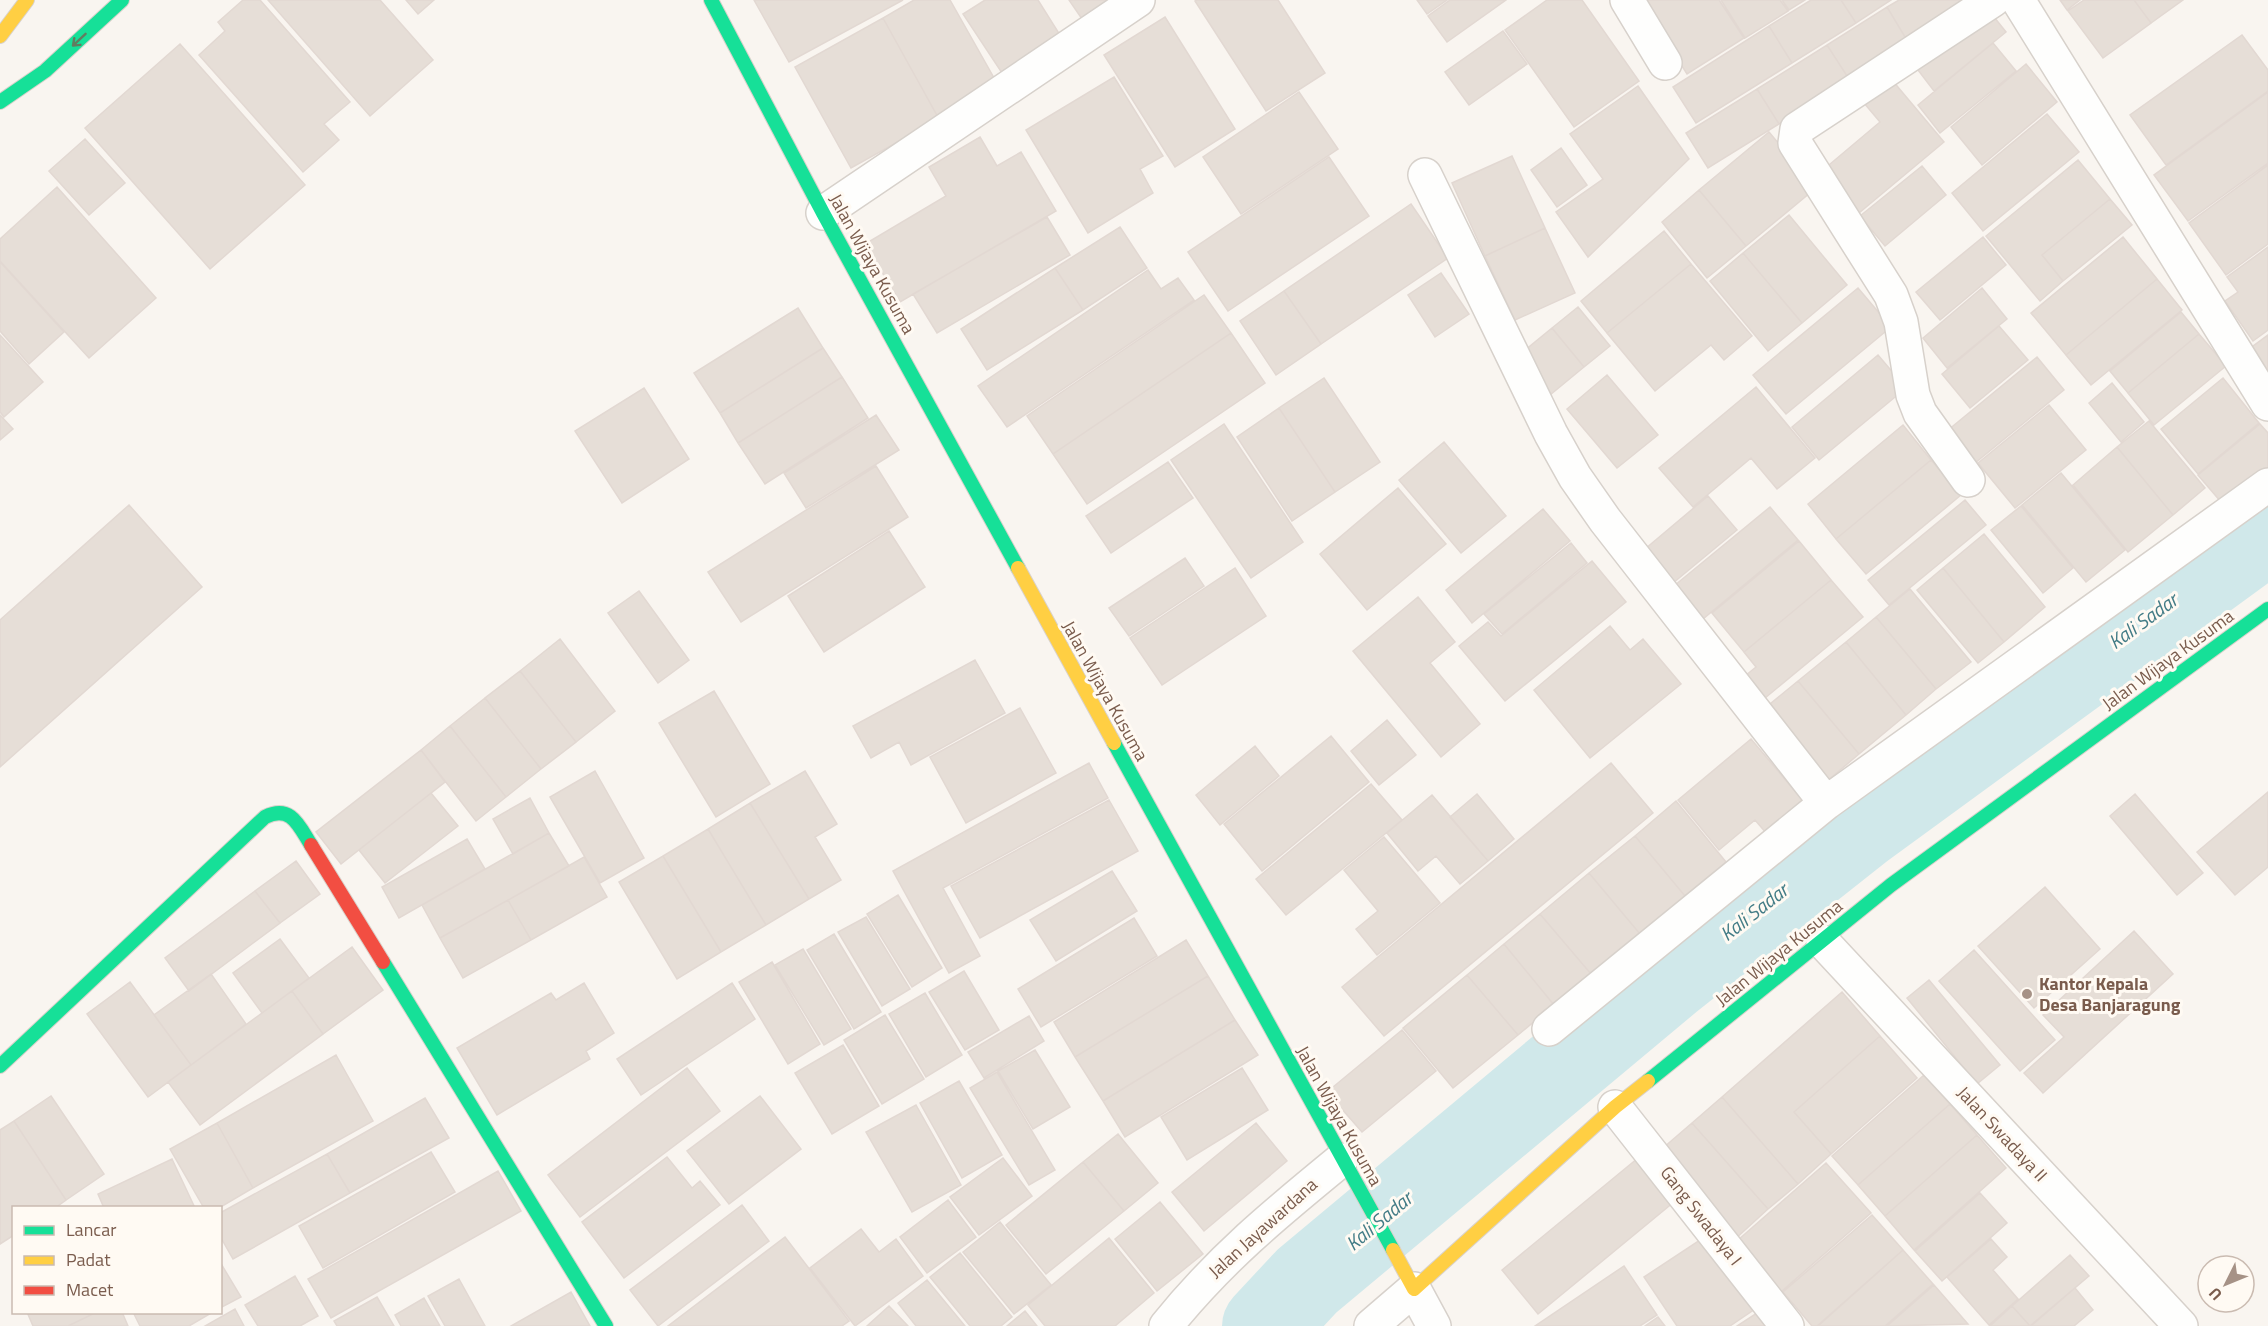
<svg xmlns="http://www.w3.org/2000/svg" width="2268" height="1326" viewBox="0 0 2268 1326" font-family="'Titillium Web',sans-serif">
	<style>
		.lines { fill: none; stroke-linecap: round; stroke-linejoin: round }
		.river { stroke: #d0e8ea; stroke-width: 86 }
		.building { fill: #e6ded7; stroke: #e2d8d2; stroke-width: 1.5 }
		.street-casing { stroke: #d7d1cb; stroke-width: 36 }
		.fast-casing { stroke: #d9d2cb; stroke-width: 16 }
		.slow-casing { stroke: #d9d2cb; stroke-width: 16 }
		.jam-casing { stroke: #d9d2cb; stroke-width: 16 }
		.street { stroke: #fefefd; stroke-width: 33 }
		.fast { stroke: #16e098; stroke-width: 14 }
		.slow { stroke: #ffcf43; stroke-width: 14 }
		.jam { stroke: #f24e42; stroke-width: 14 }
		.oneway { stroke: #617d60 }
		.poi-dot { fill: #a69286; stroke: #fffaf3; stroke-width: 2 }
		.labels { text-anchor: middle; stroke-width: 6; stroke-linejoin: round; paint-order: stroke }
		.street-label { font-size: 18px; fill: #7a5c4d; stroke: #fffaf3 }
		.poi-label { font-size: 18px; font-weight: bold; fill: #7a5c4d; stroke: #fffaf3; text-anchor: start }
		.water-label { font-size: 20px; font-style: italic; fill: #437c86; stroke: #fffaf3 }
	</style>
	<rect width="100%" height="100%" fill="#f9f5f0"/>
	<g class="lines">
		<path class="river" d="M1265 1326 1307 1281 1670 978 1861 827 2268 530"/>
	</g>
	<path class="building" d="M243 0H260L350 102 324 124 339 140 303 172 199 55 225 31 218 22Z
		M268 0H380L433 60 370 116Z
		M406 0H434L418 14Z
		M754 0H903L789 62Z
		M914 0H950L998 85 939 119 883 18Z
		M985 0H1038L1060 35 1002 73 963 14Z
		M1069 0H1110L1082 19Z
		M1197 0H1278L1325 73 1266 111 1195 1Z
		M1417 0H1447L1427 14Z
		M1450 0H1506L1447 42 1428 16Z
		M1547 0H1582L1639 81 1574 127 1505 30Z
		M1640 0H1719L1744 38 1687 74Z
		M1721 0H1780L1788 11 1745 38Z
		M1782 0H1805L1789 10Z
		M1811 0H1841L1856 23 1792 63 1769 26Z
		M1841 0H1891L1856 23Z
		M1899 0H1975L1908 42 1887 7Z
		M2060 0H2080L2067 10Z
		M2084 0H2134L2151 23 2103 58 2068 11Z
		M2134 0H2183L2151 23Z
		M1887 7 1908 42 1849 79 1827 45Z
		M1986 7 2006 32 1934 91 1915 66Z
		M1165 17 1235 129 1175 167 1104 55Z
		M883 18 939 119 851 168 795 67Z
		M1769 26 1792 63 1696 123 1673 87Z
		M1503 31 1527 64 1469 105 1445 72Z
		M2242 35 2268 70V91L2166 165 2130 115Z
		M1993 43 2016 71 1940 133 1918 105Z
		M180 44 305 185 210 269 85 128Z
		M1827 45 1849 79 1779 124 1757 89Z
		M2026 64 2057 102 1982 165 1951 127Z
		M1887 74 1944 142 1859 213 1823 170 1880 122 1859 97Z
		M1114 77 1163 156 1140 169 1153 193 1088 233 1026 130Z
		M1638 86 1689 159 1588 257 1556 212 1603 179 1570 134Z
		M1757 89 1779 124 1708 168 1686 133Z
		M1299 92 1338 149 1241 214 1203 157Z
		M2268 92V163L2188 221 2154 175Z
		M2047 114 2079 152 1983 231 1952 193Z
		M1769 132 1816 188 1746 246 1699 190Z
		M980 137 997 166 1021 152 1056 211 900 302 865 244 946 196 929 167Z
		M85 139 125 183 89 215 49 171Z
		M1561 148 1587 185 1557 207 1531 170Z
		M1512 156 1545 228 1485 256 1452 183Z
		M1329 157 1369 216 1228 311 1188 252Z
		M2078 160 2110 199 2042 255 2063 281 2040 301 1986 236Z
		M2268 165V244L2226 275 2189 223Z
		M1922 166 1946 195 1885 246 1860 216Z
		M57 187 156 298 89 358 0 261V239Z
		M1699 190 1746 246 1707 278 1662 222Z
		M2110 199 2132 225 2063 281 2042 255Z
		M1411 204 1448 258 1321 344 1284 291Z
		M1789 215 1847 285 1802 323 1743 253Z
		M1047 217 1070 255 937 333 913 294Z
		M1120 227 1147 268 1083 310 1055 268Z
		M1545 228 1575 293 1515 320 1485 256Z
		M1664 231 1691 264 1607 333 1581 301Z
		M1983 237 2006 265 1940 320 1916 292Z
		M2123 237 2157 279 2066 355 2031 313Z
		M2268 247V330L2253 341 2225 301 2238 292 2227 277Z
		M1743 253 1802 323 1768 351 1710 281Z
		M0 262 64 332 29 364 0 331Z
		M1691 264 1752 336 1724 360 1711 345 1655 391 1607 333Z
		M1055 268 1083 310 987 370 961 329Z
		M1148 270 1161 289 1178 278 1194 300 1007 427 978 386Z
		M1441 273 1469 314 1435 337 1408 295Z
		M2157 279 2182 310 2091 385 2066 355Z
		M1858 288 1891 327 1786 414 1753 375Z
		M1982 288 2007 319 1947 368 1923 338Z
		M1284 291 1321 344 1276 375 1240 321Z
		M1204 295 1231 333 1053 454 1027 416Z
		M1578 307 1610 346 1584 367 1552 328Z
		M798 308 823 348 720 413 694 373Z
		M2181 312 2199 334 2128 393 2110 371Z
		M1999 326 2028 360 1970 408 1942 374Z
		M1552 328 1584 367 1550 395 1518 356Z
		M1231 333 1265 383 1087 504 1053 454Z
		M2199 334 2226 366 2154 425 2128 393Z
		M0 335 43 382 4 417 0 412Z
		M2268 335V384L2245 352Z
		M823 348 842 377 738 443 720 413Z
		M1878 355 1906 388 1819 460 1792 427Z
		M2037 357 2064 390 1969 468 1942 435Z
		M1607 375 1658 435 1617 468 1567 409Z
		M842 377 868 418 765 484 738 443Z
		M1324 378 1380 462 1335 492 1279 408Z
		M2223 378 2259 423 2198 474 2161 429Z
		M2112 383 2144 422 2121 442 2089 403Z
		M1756 387 1815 458 1777 489 1751 458 1693 507 1659 468Z
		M644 388 689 459 622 503 575 431Z
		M2049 405 2086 450 2015 508 1978 463Z
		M1279 408 1335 492 1292 521 1237 437Z
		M0 415 13 429 0 440Z
		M876 415 899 450 806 508 784 473Z
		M2149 421 2205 488 2173 515 2117 447Z
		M1224 424 1303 542 1251 578 1171 460Z
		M2260 424 2268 433V475L2227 509 2198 475Z
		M1903 425 1931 460 1836 539 1808 504Z
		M1444 442 1506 516 1461 553 1399 480Z
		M2117 447 2173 515 2128 552 2073 485Z
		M1931 460 1961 495 1866 574 1836 539Z
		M1168 462 1193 498 1111 553 1086 516Z
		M876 466 908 517 741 622 708 572Z
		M2061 473 2125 550 2086 582 2022 505Z
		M1398 488 1446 544 1367 610 1320 554Z
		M1708 496 1737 530 1667 588 1639 554Z
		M1965 500 1986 525 1889 605 1868 580Z
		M129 505 202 587 0 767V620Z
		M2021 506 2073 568 2043 593 1991 530Z
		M1770 507 1798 540 1697 624 1669 590Z
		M1543 509 1570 541 1472 623 1446 590Z
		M889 531 925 587 824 652 788 596Z
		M1984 534 2045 607 2004 642 1943 568Z
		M1799 541 1831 580 1744 652 1712 613Z
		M1571 543 1587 563 1502 634 1484 614Z
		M1185 558 1204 586 1129 636 1109 608Z
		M1592 561 1626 602 1505 701 1459 646 1488 622 1501 636Z
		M1235 568 1266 616 1162 685 1130 638Z
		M1943 568 2004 642 1978 663 1917 590Z
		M1831 580 1863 617 1759 703 1740 680 1756 667 1744 652Z
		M1910 589 1971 662 1936 689 1876 617Z
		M639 591 689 660 658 683 608 613Z
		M1418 597 1455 642 1430 663 1480 724 1441 757 1353 651Z
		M1876 617 1936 689 1906 715 1846 642Z
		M1610 626 1630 650 1643 639 1681 684 1590 758 1534 690Z
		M560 639 615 711 576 742 520 671Z
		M1846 642 1906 715 1859 754 1798 681Z
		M975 660 1005 713 911 765 899 742 871 758 853 726Z
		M520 671 576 742 541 769 485 698Z
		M1798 681 1859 754 1826 782 1765 708Z
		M714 691 770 784 716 817 659 723Z
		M485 698 541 769 506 797 450 726Z
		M1020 708 1056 773 966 823 930 757Z
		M1387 720 1416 755 1379 785 1351 751Z
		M450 726 506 797 476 821 421 750Z
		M1331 736 1369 782 1262 871 1224 824Z
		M1751 739 1805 803 1767 834 1755 820 1719 850 1678 800Z
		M1255 746 1279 776 1220 825 1196 795Z
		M421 750 445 782 341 864 316 832Z
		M1089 763 1108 798 943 888 980 956 949 973 893 871Z
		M1611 763 1653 813 1384 1036 1342 987Z
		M595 771 644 858 600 883 550 797Z
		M805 771 837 824 815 837 841 880 809 899 750 803Z
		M1371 784 1402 820 1286 915 1256 879Z
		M2268 792V867L2235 895 2197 852Z
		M431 793 458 826 385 883 359 850Z
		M1477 794 1514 839 1488 861 1450 817Z
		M2135 794 2203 873 2177 895 2110 816Z
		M1432 795 1488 861 1460 884 1436 856 1418 871 1387 833Z
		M530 798 549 833 513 854 493 819Z
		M1109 800 1138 851 980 938 951 886Z
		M1676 801 1726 862 1685 896 1635 836Z
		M750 803 809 899 766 925 708 829Z
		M708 829 766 925 721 952 663 856Z
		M549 833 569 866 440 938 422 905Z
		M1635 836 1685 896 1640 934 1589 873Z
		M1384 837 1440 903 1377 955 1356 929 1378 911 1344 870Z
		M467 839 485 869 399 918 382 887Z
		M663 856 721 952 677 979 619 882Z
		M584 857 607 897 531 940 508 900Z
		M296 861 320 894 280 923 255 891Z
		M1112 871 1137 911 1056 961 1030 920Z
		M1589 873 1640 934 1591 974 1540 914Z
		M2045 887 2100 949 2034 1008 1978 946Z
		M255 891 280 923 189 991 165 958Z
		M898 895 942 968 912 987 867 914Z
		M508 900 531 940 463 978 440 938Z
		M1540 914 1591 974 1554 1005 1504 944Z
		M866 917 910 989 882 1006 838 932Z
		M1134 918 1157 956 1041 1027 1018 989Z
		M2134 931 2173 974 2043 1093 2024 1073 2064 1037 2043 1015Z
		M834 934 881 1012 854 1029 807 950Z
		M280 939 309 978 262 1013 233 973Z
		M1186 940 1208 976 1075 1057 1054 1022Z
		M1504 944 1554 1005 1518 1035 1467 975Z
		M352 947 383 990 323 1034 292 991Z
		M803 949 851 1029 824 1045 775 965Z
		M1974 950 2055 1040 2020 1071 1939 981Z
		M772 962 820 1044 788 1064 739 982Z
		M964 971 999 1030 965 1050 929 992Z
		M211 974 246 1024 191 1065 154 1015Z
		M1467 975 1518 1035 1453 1088 1403 1028Z
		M1208 976 1235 1020 1103 1101 1075 1057Z
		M1929 980 2000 1065 1977 1084 1907 998Z
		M130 982 191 1065 148 1097 87 1014Z
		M584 983 614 1033 586 1051 590 1059 497 1115 457 1048 551 993 556 1000Z
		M732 983 755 1019 641 1095 617 1059Z
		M292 991 323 1034 200 1125 168 1082Z
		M1842 992 1880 1036 1794 1112 1831 1154 1798 1184 1722 1097Z
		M925 993 962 1055 926 1077 889 1014Z
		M885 1015 924 1079 882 1104 844 1040Z
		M1029 1016 1044 1041 984 1078 968 1052Z
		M1235 1020 1258 1055 1125 1137 1103 1101Z
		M1402 1030 1436 1071 1362 1132 1327 1092Z
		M1880 1036 1917 1078 1831 1154 1794 1112Z
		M843 1045 879 1106 832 1134 795 1073Z
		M1035 1050 1070 1107 1033 1129 998 1071Z
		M336 1055 373 1121 253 1188 217 1123Z
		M687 1068 720 1111 580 1217 548 1175Z
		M1242 1068 1268 1110 1187 1160 1161 1117Z
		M997 1072 1055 1170 1029 1185 970 1088Z
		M1924 1075 1950 1104 1858 1185 1832 1156Z
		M959 1081 1002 1155 962 1178 920 1103Z
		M51 1096 104 1174 66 1200 14 1121Z
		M760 1096 801 1149 729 1204 687 1151Z
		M1722 1097 1798 1184 1768 1209 1692 1123Z
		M425 1098 449 1138 350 1193 327 1154Z
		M1950 1104 1977 1135 1885 1216 1858 1185Z
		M916 1105 961 1185 912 1212 866 1132Z
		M14 1121 66 1200 55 1208H14V1235L0 1244V1130Z
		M217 1123 253 1188 219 1208H204L170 1149Z
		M1256 1123 1287 1161 1204 1231 1172 1192Z
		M1692 1123 1768 1209 1733 1241 1656 1154Z
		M1118 1134 1158 1183 1124 1211 1083 1162Z
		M1977 1135 2006 1168 1914 1250 1885 1216Z
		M431 1152 455 1192 323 1268 299 1226Z
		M327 1154 350 1193 233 1259 220 1236V1213Z
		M667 1157 692 1188 700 1181 720 1205 624 1278 582 1222Z
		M1003 1158 1032 1196 979 1235 950 1197Z
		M1638 1158 1674 1202 1538 1314 1502 1270Z
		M172 1159 195 1208H104L98 1194Z
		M1083 1162 1124 1211 1046 1274 1006 1225Z
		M1826 1163 1871 1213 1774 1298 1730 1247Z
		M498 1171 521 1211 331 1318 308 1279Z
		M1980 1193 2007 1223 1942 1281 1915 1251Z
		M948 1200 976 1237 927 1273 900 1237Z
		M1160 1202 1203 1254 1157 1291 1115 1239Z
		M742 1205 769 1241 658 1326 630 1290Z
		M1872 1215 1903 1250 1817 1326H1812L1783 1292Z
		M1000 1222 1051 1285 1014 1314 963 1252Z
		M861 1229 879 1252 896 1239 923 1276 855 1326 810 1268Z
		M1706 1236 1755 1309 1730 1326H1677L1644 1277Z
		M785 1237 849 1321 842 1326H668Z
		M1109 1238 1154 1293 1115 1326H1045L1028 1305Z
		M1991 1239 2007 1257 1993 1270 2018 1299 1989 1325 1947 1277Z
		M1903 1250 1933 1284 1885 1326H1818Z
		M960 1253 1012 1317 1001 1326H970L930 1277Z
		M2070 1255 2089 1276 2030 1326 2012 1306Z
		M220 1262 241 1297 220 1308Z
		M1624 1266 1657 1315 1640 1326H1535Z
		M295 1276 318 1316 300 1326H258L245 1305Z
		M459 1279 485 1326H445L428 1296Z
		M927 1280 965 1326H916L898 1303Z
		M1934 1285 1968 1324 1887 1326Z
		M2075 1288 2093 1310 2074 1326H2031Z
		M571 1292 590 1326H511Z
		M377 1297 394 1326H337L334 1321Z
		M424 1298 440 1326H401L395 1315Z
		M889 1306 908 1326H867Z
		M2012 1306 2030 1326H1990Z
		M235 1309 244 1326H205Z
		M1025 1311 1037 1326H1007Z
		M1760 1311 1770 1326H1737Z
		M27 1312H97L68 1326H33Z
		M97 1312H122L128 1326H68Z
		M133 1312H213L189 1326H140Z
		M1658 1317 1665 1326H1645Z"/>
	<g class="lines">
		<g class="street-casing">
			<path id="street" d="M1627 0 1665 63
				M2018 0 2268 404
				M1425 175 1551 434 1575 477 1605 520 1826 803
				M823 213 1138 0
				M1968 480 1920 413 1913 395 1901 322 1891 295 1795 143 1797 129 1993 0
				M1823 942 2181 1326
				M1549 1029 1826 803 2268 485
				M1615 1107 1787 1326
				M1166 1326C1220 1259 1275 1214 1341 1160
				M1371 1326 1414 1289 1434 1326"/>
		</g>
		<g class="fast-casing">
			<path id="fast" d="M711 0 823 213 1018 568
				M0 102 45 71 122 0
				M1114 743 1393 1250
				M383 962 606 1326
				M0 1066 265 817C291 804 299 826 311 845
				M1648 1081 1891 885 2268 609"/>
		</g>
		<g class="slow-casing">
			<path id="slow" d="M0 36 27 0
				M1018 568 1114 743
				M1393 1250 1414 1289 1615 1107 1648 1081"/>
		</g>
		<g class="jam-casing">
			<path id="jam" d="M311 845 383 962"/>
		</g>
		<use href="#street" class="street"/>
		<use href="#fast" class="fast"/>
		<use href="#slow" class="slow"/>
		<use href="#jam" class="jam"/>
	</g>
	<defs><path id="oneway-shaft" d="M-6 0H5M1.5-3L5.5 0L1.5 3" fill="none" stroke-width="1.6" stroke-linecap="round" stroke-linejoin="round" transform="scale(1.5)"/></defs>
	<use class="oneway" href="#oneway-shaft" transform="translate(79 40) rotate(137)"/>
	<circle class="poi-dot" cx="2027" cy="994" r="6"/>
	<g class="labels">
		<g class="street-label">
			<text transform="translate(872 264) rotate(61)" y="6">Jalan Wijaya Kusuma</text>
			<text transform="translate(2168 660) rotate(-36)" y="6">Jalan Wijaya Kusuma</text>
			<text transform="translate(1105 691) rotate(61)" y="6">Jalan Wijaya Kusuma</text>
			<text transform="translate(1779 953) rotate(-39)" y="6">Jalan Wijaya Kusuma</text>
			<text transform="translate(1339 1116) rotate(61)" y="6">Jalan Wijaya Kusuma</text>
			<text transform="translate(2002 1134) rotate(47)" y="6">Jalan Swadaya II</text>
			<text transform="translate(1701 1216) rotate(52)" y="6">Gang Swadaya I</text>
			<text transform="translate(1263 1228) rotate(-42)" y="6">Jalan Jayawardana</text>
		</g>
		<g class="poi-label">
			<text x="2039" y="990">Kantor Kepala<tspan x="2039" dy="21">Desa Banjaragung</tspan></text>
		</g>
		<g class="water-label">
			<text transform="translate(2143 621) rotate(-36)" y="7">Kali Sadar</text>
			<text transform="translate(1754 912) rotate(-38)" y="7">Kali Sadar</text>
			<text transform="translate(1379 1221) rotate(-40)" y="7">Kali Sadar</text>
		</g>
	</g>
	<rect x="12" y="1206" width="210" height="108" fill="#fffaf3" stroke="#cabbb1" stroke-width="1.5"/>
	<rect x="24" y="1226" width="30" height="9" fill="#16e098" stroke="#cabbb1" stroke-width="1.5"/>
	<text x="66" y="1236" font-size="18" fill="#7a5c4d">Lancar</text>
	<rect x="24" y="1256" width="30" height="9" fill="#ffcf43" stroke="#cabbb1" stroke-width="1.5"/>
	<text x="66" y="1266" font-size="18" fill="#7a5c4d">Padat</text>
	<rect x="24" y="1286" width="30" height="9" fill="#f24e42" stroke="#cabbb1" stroke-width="1.5"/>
	<text x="66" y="1296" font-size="18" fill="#7a5c4d">Macet</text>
	<g transform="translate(2226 1284) rotate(227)"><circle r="28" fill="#fffaf3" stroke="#cabbb1" stroke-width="1.5"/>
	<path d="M0-4.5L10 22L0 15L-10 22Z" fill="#a69286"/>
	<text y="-9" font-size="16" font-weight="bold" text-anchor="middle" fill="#7a5c4d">U</text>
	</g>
</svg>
